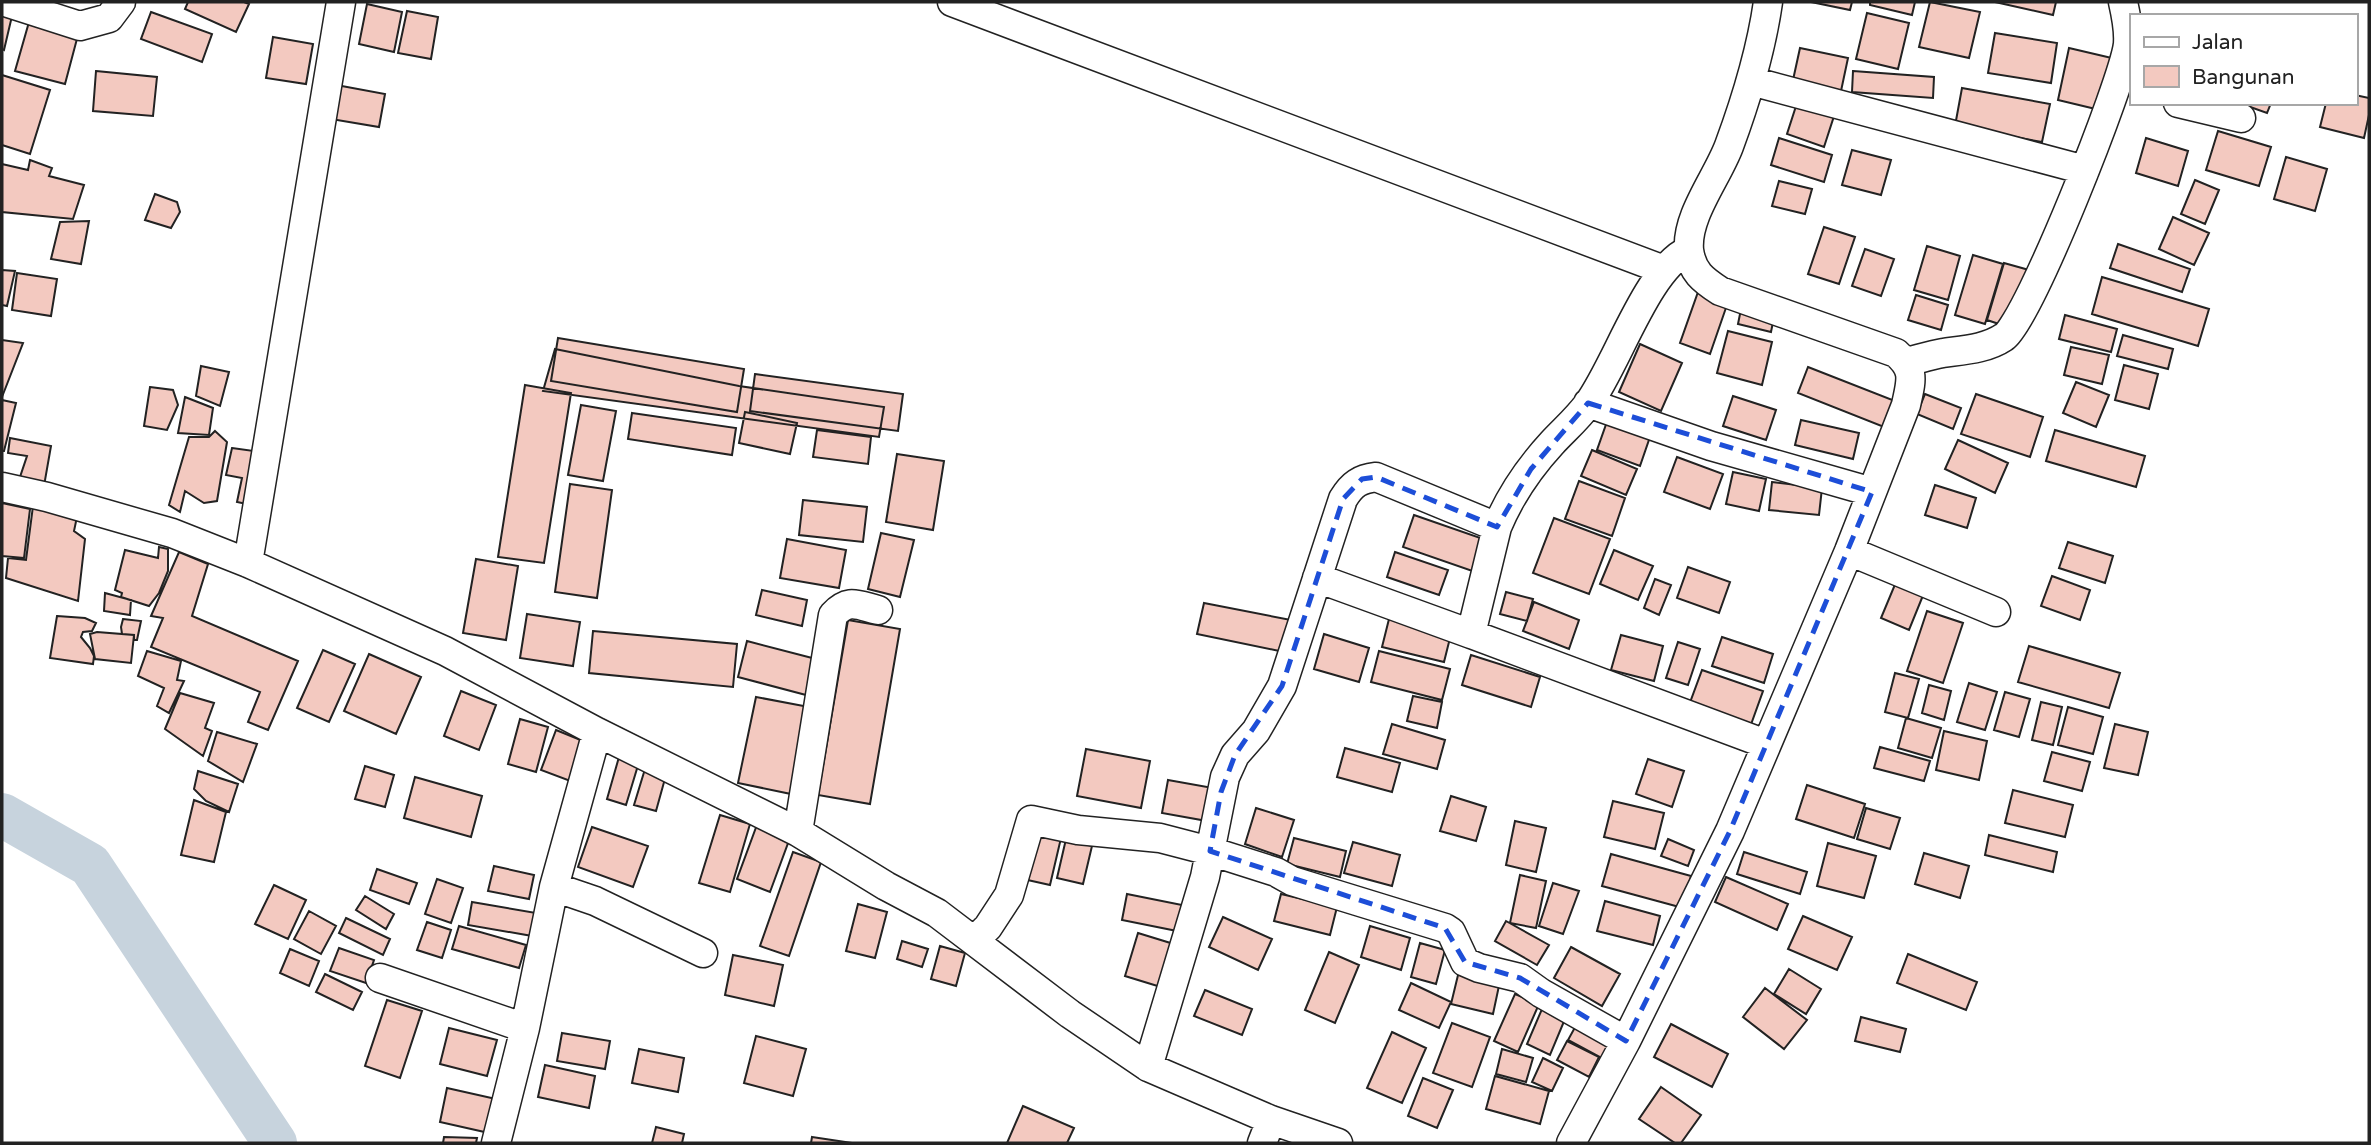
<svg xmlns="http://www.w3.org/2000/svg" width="2371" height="1145" viewBox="0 0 2371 1145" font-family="'Varela Round',sans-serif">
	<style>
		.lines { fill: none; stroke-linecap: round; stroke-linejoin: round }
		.river { stroke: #c7d3dd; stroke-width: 44 }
		.building { fill: #f3c9c0; stroke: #222; stroke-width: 2 }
		.minor-casing { stroke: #222; stroke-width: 31 }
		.minor { stroke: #fff; stroke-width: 28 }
		.marked { fill: none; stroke: #1d4ed8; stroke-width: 5; stroke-dasharray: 14 9; stroke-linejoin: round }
	</style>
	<rect width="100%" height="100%" fill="#fff"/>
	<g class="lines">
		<path class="river" d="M2 815 90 865 275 1143"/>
	</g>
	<path class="building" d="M188 2H244L249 4 236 32 185 9Z
		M1811 2H1852L1850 10Z
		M1870 2H1915L1912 15 1870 5Z
		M1930 2 1980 12 1969 58 1919 47Z
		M1995 2H2056L2053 15Z
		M367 4 402 12 394 52 359 44Z
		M407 11 438 17 431 59 398 53Z
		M151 12 212 34 202 62 141 39Z
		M2 13 12 16 4 50 2 49Z
		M1867 13 1909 23 1898 69 1856 59Z
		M29 22 78 35 65 84 15 71Z
		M1995 33 2057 43 2051 83 1988 73Z
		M273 37 313 44 306 84 266 78Z
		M1800 48 1848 58 1841 91 1793 80Z
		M2069 48 2116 59 2104 111 2058 100Z
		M96 71 157 77 153 116 93 111Z
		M1853 71 1934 77 1933 98 1852 92Z
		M2 75 50 90 30 154 2 145Z
		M331 84 385 94 379 127 325 118Z
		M1962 88 2050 104 2042 142 1955 126Z
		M2355 95 2369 98V115L2364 138 2320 127 2326 103H2355Z
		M1797 103 1834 116 1824 147 1787 134Z
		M2239 103H2271L2267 113Z
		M2218 131 2271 147 2259 186 2206 170Z
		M1779 138 1832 155 1824 182 1771 165Z
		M2146 138 2188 151 2178 186 2136 173Z
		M1852 150 1891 160 1881 195 1842 185Z
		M2286 157 2327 169 2315 211 2274 199Z
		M30 160 52 168 49 176 84 185 73 219 2 212V164L28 170Z
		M2195 180 2219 190 2205 224 2181 214Z
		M1779 181 1812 189 1805 214 1772 206Z
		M155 194 177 202 180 212 171 228 145 220Z
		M2173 217 2209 233 2194 265 2159 249Z
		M89 221 81 264 51 259 60 222Z
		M1824 227 1855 237 1839 284 1808 274Z
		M2118 244 2190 269 2182 292 2110 268Z
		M1927 246 1960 256 1948 300 1914 290Z
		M1865 249 1894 259 1881 296 1852 286Z
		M1973 255 2003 264 1985 324 1955 315Z
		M2004 263 2029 270 2011 328 1987 320Z
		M2 270 15 271 7 306 2 305Z
		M17 273 57 279 51 316 12 310Z
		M2102 277 2209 309 2198 346 2092 314Z
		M1698 292 1728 302 1710 354 1680 343Z
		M1916 295 1948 305 1941 330 1908 320Z
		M1742 304 1775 312 1771 332 1738 324Z
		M2065 315 2117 329 2111 352 2059 339Z
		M1728 331 1772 342 1762 385 1717 373Z
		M2123 335 2173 349 2168 369 2117 356Z
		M558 338 744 369 737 412 551 381Z
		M2 340 23 343 2 397Z
		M1640 344 1682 363 1661 411 1619 392Z
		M2071 347 2109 355 2102 384 2064 375Z
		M555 349 739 386 884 407 879 437 543 391Z
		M2124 365 2158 374 2149 409 2115 400Z
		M201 366 229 372 220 406 196 396Z
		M1808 367 1895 401 1884 427 1798 393Z
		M755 374 903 394 898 431 750 411Z
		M2076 382 2109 395 2096 427 2063 413Z
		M525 385 571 393 544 563 498 557Z
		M150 387 173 390 178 405 167 430 144 426Z
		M1925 394 1961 408 1953 429 1917 414Z
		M1976 394 2043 417 2030 457 1961 434Z
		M1733 396 1776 410 1766 440 1723 426Z
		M185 397 213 408 209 435 178 433Z
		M2 400 16 403 4 451H2Z
		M581 405 616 411 603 481 568 475Z
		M745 412 797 423 790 454 739 443Z
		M632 413 736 428 732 455 628 439Z
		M1609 416 1652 431 1640 466 1597 450Z
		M1801 420 1859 433 1853 459 1795 445Z
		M817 430 871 437 868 464 813 457Z
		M2055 430 2145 456 2136 487 2046 461Z
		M215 431 227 442 217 501 204 503 185 491 180 512 169 505 189 437H209Z
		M10 438 51 446 44 486 18 483 27 456 8 453Z
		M1958 440 2008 463 1995 493 1945 469Z
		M232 448 254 451 247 504 237 502 242 478 226 475Z
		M1592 450 1637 469 1626 495 1581 476Z
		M897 454 944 461 933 530 886 522Z
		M1677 457 1723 474 1710 509 1664 492Z
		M1733 472 1766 479 1759 511 1726 504Z
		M1579 481 1625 498 1612 536 1565 519Z
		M1772 482 1822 488 1819 515 1769 510Z
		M570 484 612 490 597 598 555 592Z
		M1935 485 1976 498 1967 528 1925 515Z
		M803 500 867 507 863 542 799 535Z
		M2 503 30 509 24 558 2 556Z
		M33 506 78 512 74 531 85 539 78 601 6 578 8 558 26 560Z
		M1414 515 1492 542 1481 574 1403 547Z
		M1554 518 1610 539 1589 594 1533 573Z
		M881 533 914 540 900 597 868 589Z
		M787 539 846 550 839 588 780 578Z
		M2068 542 2113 556 2105 583 2059 568Z
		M159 547 168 549V571L159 593 149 606 121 597 122 593 115 590 125 550 158 558Z
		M1614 550 1653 566 1638 600 1600 584Z
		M179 552 208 564 192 616 298 661 268 730 248 722 260 692 151 647 163 618 151 616Z
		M1395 552 1448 570 1439 595 1387 577Z
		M476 559 518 566 506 640 463 633Z
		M1688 567 1730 582 1719 613 1677 598Z
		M2052 576 2090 590 2080 620 2041 606Z
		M1655 579 1671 585 1659 615 1644 608Z
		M1896 582 1924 593 1909 630 1881 618Z
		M762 590 807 600 802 626 756 615Z
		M1506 592 1533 599 1527 621 1500 614Z
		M105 593 131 600 130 615 104 611Z
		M1534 602 1579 620 1569 649 1523 631Z
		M1204 603 1291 620 1284 652 1197 634Z
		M1927 611 1963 623 1943 683 1907 671Z
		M527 614 580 622 573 666 520 658Z
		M57 616 85 618 96 623 92 631 83 632 81 637 90 648 94 656 93 664 50 658Z
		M123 619 141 621 137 640H134V635L122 634 121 627Z
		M1389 619 1451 634 1444 662 1382 647Z
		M848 620 900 629 870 804 818 795Z
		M593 631 737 644 733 687 589 673Z
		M97 632 134 635 131 663 95 659 90 634Z
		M1324 634 1369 648 1359 682 1314 669Z
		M1621 635 1663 646 1654 681 1611 670Z
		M1722 637 1773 654 1764 683 1712 666Z
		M747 641 816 659 806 695 738 677Z
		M1678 642 1700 649 1688 685 1666 678Z
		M2029 646 2120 673 2109 708 2018 682Z
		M323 650 355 664 329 722 297 708Z
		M147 651 181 661 177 680 184 681 169 713 157 706 164 688 138 676Z
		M1379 651 1450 669 1442 700 1371 682Z
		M369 654 421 677 396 734 344 711Z
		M1471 655 1540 677 1531 707 1462 685Z
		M1702 670 1763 691 1749 730 1688 708Z
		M1895 673 1919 679 1908 718 1885 712Z
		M1969 683 1997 692 1985 730 1957 722Z
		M1929 685 1951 691 1944 720 1922 713Z
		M461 691 496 705 479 750 444 736Z
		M2005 692 2030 699 2019 737 1994 730Z
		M180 693 214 703 205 728 212 731 203 756 165 729Z
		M1413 696 1442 702 1437 728 1407 721Z
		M756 697 809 707 791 794 738 783Z
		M2041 702 2062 707 2053 745 2032 740Z
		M2068 707 2103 717 2093 754 2058 745Z
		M1906 718 1941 728 1932 758 1898 748Z
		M520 719 548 727 536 772 508 764Z
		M1392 724 1445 740 1437 769 1383 754Z
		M2115 724 2148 732 2138 775 2104 768Z
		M556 730 588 743 573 782 541 770Z
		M1944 731 1987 741 1979 780 1936 770Z
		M217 732 257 744 243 782 208 761Z
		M1880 747 1930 761 1924 781 1874 768Z
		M1345 748 1400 763 1392 792 1337 777Z
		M1086 749 1150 761 1141 808 1077 796Z
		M2052 752 2090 762 2082 791 2044 781Z
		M619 757 639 762 626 805 607 799Z
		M1648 759 1684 771 1672 807 1636 794Z
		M365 766 394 775 385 807 355 799Z
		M645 769 666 775 656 811 634 805Z
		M198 771 238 784 229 812 206 801 194 789Z
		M415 777 482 796 471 837 404 818Z
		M1168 780 1213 788 1207 821 1162 813Z
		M1807 785 1865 804 1854 838 1796 819Z
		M2013 790 2073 805 2065 837 2005 823Z
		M1451 796 1486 807 1476 841 1440 831Z
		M194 800 226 812 214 862 181 855Z
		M1613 801 1664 813 1655 849 1604 837Z
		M1256 808 1294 820 1282 857 1245 844Z
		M1866 808 1900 818 1890 849 1857 839Z
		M720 815 750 824 730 892 699 883Z
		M1515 821 1546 828 1536 872 1506 865Z
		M758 822 791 835 770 892 737 879Z
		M592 827 648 846 633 887 578 867Z
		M1035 831 1061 838 1050 885 1023 879Z
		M1989 835 2057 852 2053 872 1985 855Z
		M1294 838 1346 851 1340 877 1287 864Z
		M1066 839 1092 846 1083 884 1057 878Z
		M1668 839 1694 850 1688 866 1661 856Z
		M1353 842 1400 855 1392 886 1344 873Z
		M1828 843 1876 856 1864 898 1817 886Z
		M793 852 821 862 789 956 760 946Z
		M1744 852 1807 872 1800 894 1737 874Z
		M1924 853 1969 866 1960 898 1915 884Z
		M1611 854 1691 876 1683 908 1602 886Z
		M494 866 534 875 529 899 488 891Z
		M377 869 417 883 409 904 370 890Z
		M1520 875 1546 881 1536 928 1510 923Z
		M1726 877 1788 904 1777 930 1715 902Z
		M437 879 463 888 451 923 425 914Z
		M1553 883 1579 891 1563 934 1539 926Z
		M274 885 306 900 288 939 255 924Z
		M1127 894 1192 907 1187 933 1122 920Z
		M1281 894 1337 907 1330 935 1274 921Z
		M365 896 394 914 386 929 356 910Z
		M1605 901 1660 916 1653 945 1597 931Z
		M472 902 542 914 538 937 468 925Z
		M858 904 887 912 875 958 846 951Z
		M309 911 336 926 321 954 294 939Z
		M1803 916 1852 937 1837 970 1788 949Z
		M1223 917 1272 939 1258 970 1209 947Z
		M346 918 390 939 383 955 339 933Z
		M1506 921 1549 945 1537 965 1495 941Z
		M427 922 451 930 442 958 417 950Z
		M459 926 526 945 519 968 452 949Z
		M1370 926 1410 938 1401 970 1361 957Z
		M1138 933 1177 945 1164 988 1125 976Z
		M902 941 928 949 922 967 897 959Z
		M1420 943 1445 950 1436 984 1411 977Z
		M940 946 965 953 956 986 931 979Z
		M1571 947 1620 974 1602 1006 1554 978Z
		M339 948 374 960 366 983 330 971Z
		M290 949 319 961 309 986 280 973Z
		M1329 952 1359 965 1335 1023 1305 1010Z
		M1908 954 1977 982 1966 1010 1897 983Z
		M733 955 783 965 774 1006 725 995Z
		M1789 969 1821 989 1806 1014 1774 994Z
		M1459 971 1500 981 1493 1014 1451 1004Z
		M325 974 362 992 353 1010 316 992Z
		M1411 983 1451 1002 1439 1028 1399 1010Z
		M1765 988 1807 1020 1784 1049 1743 1017Z
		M1205 990 1252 1009 1242 1035 1194 1016Z
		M1515 994 1539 1004 1518 1052 1494 1041Z
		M387 1000 422 1011 400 1078 365 1066Z
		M1542 1009 1565 1019 1550 1055 1527 1044Z
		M1861 1017 1906 1029 1900 1052 1855 1041Z
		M1579 1020 1618 1041 1607 1061 1568 1040Z
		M1452 1023 1490 1037 1472 1087 1433 1073Z
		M1671 1024 1728 1054 1712 1087 1654 1057Z
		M449 1028 497 1040 487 1076 440 1064Z
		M1392 1032 1426 1048 1402 1103 1367 1088Z
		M562 1033 610 1041 605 1069 557 1061Z
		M756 1036 806 1049 793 1096 744 1083Z
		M1567 1041 1599 1057 1589 1077 1557 1060Z
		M639 1049 684 1058 678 1092 632 1083Z
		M1502 1049 1533 1058 1526 1082 1496 1074Z
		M1543 1058 1563 1068 1552 1091 1532 1082Z
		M545 1065 595 1076 589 1108 538 1097Z
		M1495 1076 1549 1091 1540 1124 1486 1109Z
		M1423 1078 1453 1090 1437 1128 1408 1116Z
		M1661 1087 1701 1115 1681 1143H1675L1639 1119Z
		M447 1088 496 1099 489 1133 440 1122Z
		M1023 1106 1074 1128 1067 1143H1007Z
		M656 1127 684 1134 682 1143H652Z
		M444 1137 477 1138 476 1143H443Z
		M812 1137 852 1143H811Z"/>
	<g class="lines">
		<g class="minor-casing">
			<path id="minor" d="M5 2 80 26 109 18 121 2
				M952 2 1664 270
				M1751 81 2085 170
				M2178 103 2241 118
				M1907 362C1919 359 1931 355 1943 353 1964 350 1986 349 2004 337 2028 322 2124 80 2128 44 2129 30 2126 15 2123 2
				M1588 403 1711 446 1872 492
				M2 487 47 497 172 533 248 563 445 651 597 732 798 832 886 886 937 913 1070 1014 1148 1067 1271 1120 1338 1143
				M1849 551 1996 612
				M248 563 341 2
				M1317 578 1471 634 1497 527
				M1471 634 1766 744
				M798 832 833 615C849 598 857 605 878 610
				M554 887 595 901 703 953
				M975 940 988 927 1009 895 1031 820 1078 830 1160 838 1210 851 1276 872 1292 881 1445 928 1451 932 1465 962 1479 968 1520 978 1541 993 1626 1041
				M380 978 525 1028
				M1148 1067 1205 877 1225 777 1235 755 1256 731 1282 686 1343 499C1352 484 1360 479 1376 477L1497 527C1510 496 1529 468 1552 443 1564 430 1578 418 1588 404 1617 365 1647 268 1689 250
				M496 1143 525 1028 554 887 597 732
				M1262 1143 1271 1120
				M1571 1143 1626 1041 1730 831 1849 551 1906 405C1911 381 1916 370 1896 353L1720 291C1703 280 1692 272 1689 250 1686 216 1717 178 1729 146 1746 100 1761 51 1768 2"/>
		</g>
		<use href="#minor" class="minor"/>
	</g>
	<path class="marked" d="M1588 403 1872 492 1730 831 1626 1041 1520 978 1465 962 1445 928 1210 851 1221 792 1235 755 1282 686 1343 499 1362 479 1376 477 1497 527 1531 469Z"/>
	<rect width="2371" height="1145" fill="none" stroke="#222222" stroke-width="7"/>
	<rect x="2130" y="14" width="228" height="91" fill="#ffffff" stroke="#a7a7a7" stroke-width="2"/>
	<rect x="2144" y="37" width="35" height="10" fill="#ffffff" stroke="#a7a7a7" stroke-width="2"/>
	<text x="2192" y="49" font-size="21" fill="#222222">Jalan</text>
	<rect x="2144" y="66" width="35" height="21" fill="#f3c9c0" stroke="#a7a7a7" stroke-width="2"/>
	<text x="2192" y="84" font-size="21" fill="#222222">Bangunan</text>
</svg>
